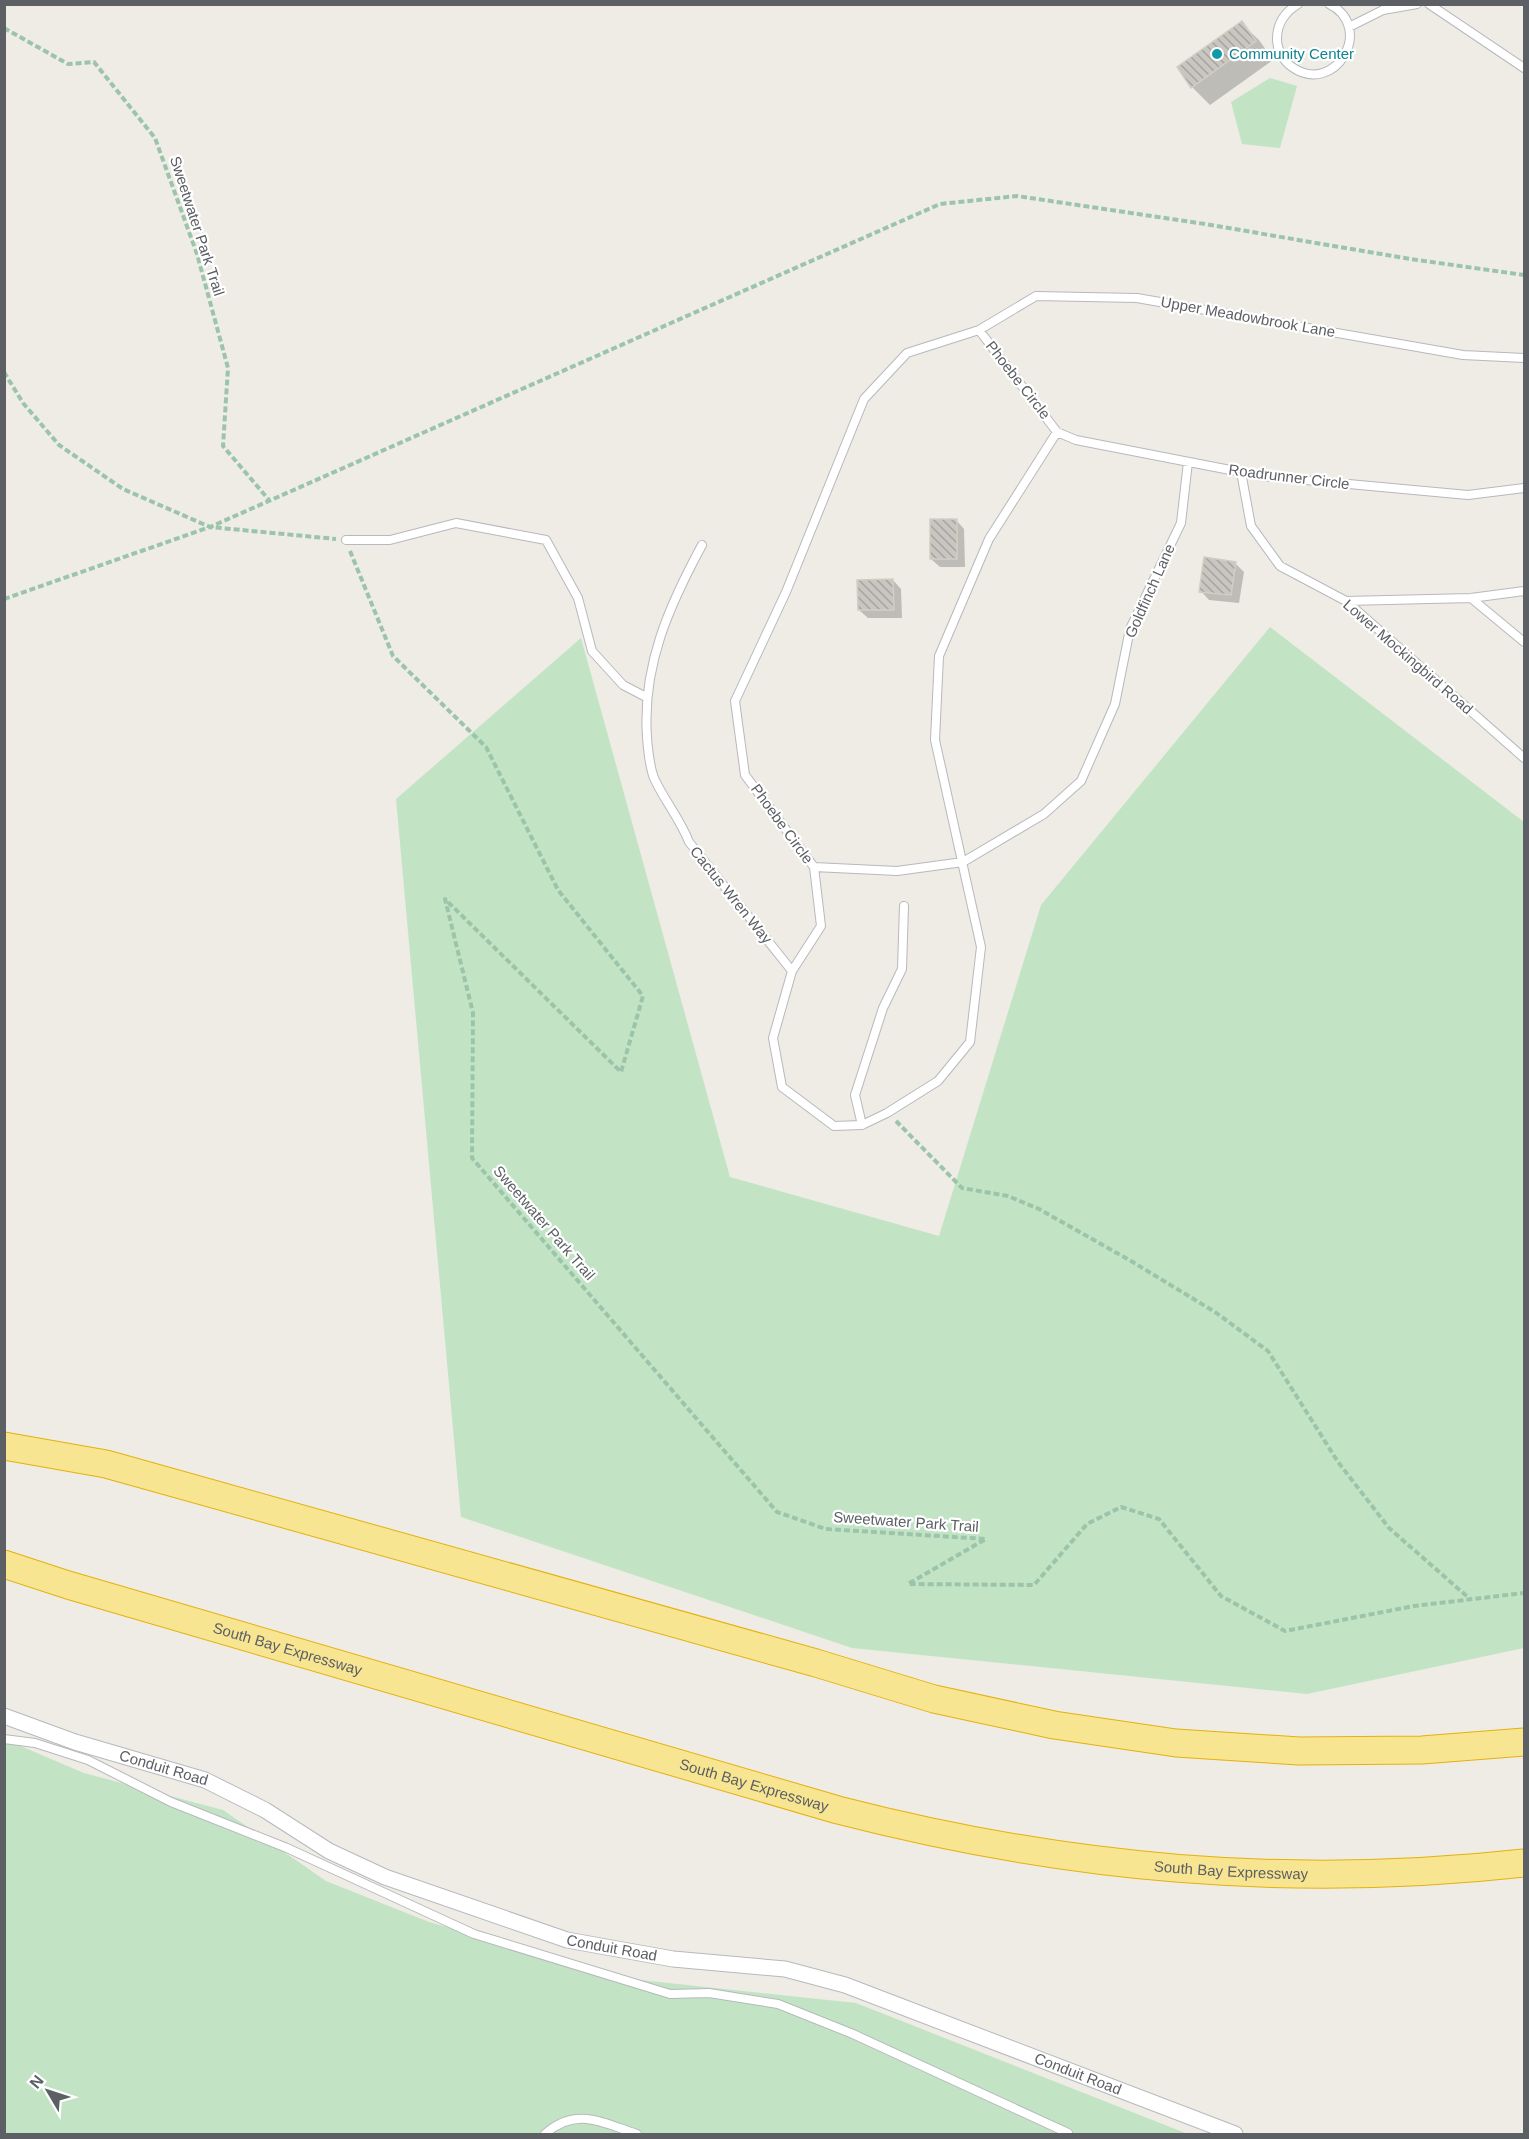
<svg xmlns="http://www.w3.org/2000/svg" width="1529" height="2139" viewBox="0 0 1529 2139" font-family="Arial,sans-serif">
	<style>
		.green { fill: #c2e4c5 }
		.shadow { fill: #0003 }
		.building { fill: url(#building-back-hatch); stroke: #d2cec3; stroke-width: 1.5 }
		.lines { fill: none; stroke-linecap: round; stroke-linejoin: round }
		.lane-casing { stroke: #b6b9bd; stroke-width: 10 }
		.street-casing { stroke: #b6b9bd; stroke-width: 17 }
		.highway-casing { stroke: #e4b10e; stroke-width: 29 }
		.path { stroke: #9cc4ab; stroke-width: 4; stroke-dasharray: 6 3; stroke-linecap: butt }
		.lane { stroke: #fff; stroke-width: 8 }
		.street { stroke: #fff; stroke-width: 15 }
		.highway { stroke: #f7e592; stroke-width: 27 }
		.culture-dot { fill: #0f9aa8; stroke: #fff; stroke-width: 2 }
		.labels { text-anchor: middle; stroke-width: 4.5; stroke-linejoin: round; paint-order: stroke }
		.culture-label { font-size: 15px; fill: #0d838f; stroke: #fff; text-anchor: start }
		.street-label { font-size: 15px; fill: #5c5f64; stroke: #fff }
	</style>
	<defs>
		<pattern id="building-back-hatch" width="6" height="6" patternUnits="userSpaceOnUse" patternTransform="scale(1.5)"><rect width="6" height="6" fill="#c9c6c1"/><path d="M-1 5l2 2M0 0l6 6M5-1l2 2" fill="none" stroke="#a6a4a0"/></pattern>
	</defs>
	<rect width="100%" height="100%" fill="#eeece4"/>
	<path class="green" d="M1270 78 1297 86 1280 148 1242 144 1231 102Z
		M1270 627 1524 822V1648L1307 1694 852 1648 461 1517 396 799 581 638 730 1177 939 1236 1041 905Z
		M4 1739 84 1773 223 1810 326 1881 429 1922 631 1979 856 2003 1188 2134H5Z"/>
	<path class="shadow" d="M1241 23 1259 40 1273 60 1210 105 1192 87 1179 68Z
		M956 520 964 529 965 567H940L931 559Z
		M1235 563 1244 572 1239 603 1209 600 1201 591Z
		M893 580 901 589 902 618H868L859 610Z"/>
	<path class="building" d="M1242 21 1256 41 1191 88 1177 67Z
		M930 519H957V559H930Z
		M1204 557 1236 562 1231 595 1199 592Z
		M893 579 894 610H858L857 580Z"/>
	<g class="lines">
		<g class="lane-casing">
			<path id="lane" d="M1298 4C1285 12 1277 23 1277 39 1277 49 1283 61 1292 67 1335 97 1376 27 1329 4
				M1429 4 1524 68
				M1349 27 1383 10 1417 4
				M979 330 1036 296 1137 298 1463 355 1524 358
				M1057 432 989 539 939 656 935 740 981 947 970 1042 938 1081 887 1113 862 1125 834 1126 782 1087 773 1038 792 971 821 926 814 867 745 775 735 701 786 592 864 399 907 353 979 330 1057 432 1076 440 1261 476 1468 495 1524 488
				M1241 472 1251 526 1280 566 1346 601 1524 758
				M346 540H390L456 523 546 540 578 598 592 651 623 685 646 697
				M702 545C669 606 642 666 647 737 648 750 649 765 654 778 664 800 680 819 689 842L792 971
				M1471 598 1524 642
				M1346 601 1471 598 1524 591
				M814 867 897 871 963 862 1044 814 1081 781 1115 704 1130 629 1181 523 1188 462
				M862 1125 855 1095 883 1008 902 969 904 906
				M4 1739 35 1743 88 1760 171 1802 287 1848 474 1934 670 1994 709 1993 778 2004 853 2034 1068 2133
				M545 2134C576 2106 603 2123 637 2134"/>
		</g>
		<g class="street-casing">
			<g id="street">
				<path id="s1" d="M4 1716 75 1742 205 1780 265 1810 329 1851 385 1877 567 1940 673 1959 785 1969 845 1985 1235 2134"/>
			</g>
		</g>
		<g class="highway-casing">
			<g id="highway">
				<path d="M4 1446 106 1464 816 1663 934 1699 1054 1725 1176 1743 1299 1751 1422 1750 1524 1742"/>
				<path id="s2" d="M4 1564 68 1585 838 1810C1067 1869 1289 1889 1524 1863"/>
			</g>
		</g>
		<path class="path" d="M4 28 68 64 94 62 155 138 197 254 228 368 223 446 269 500
			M4 372 23 403 59 445 123 489 210 527 336 539
			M350 551 393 656 486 747 558 890 643 996 621 1072 445 899 473 1013 472 1158 777 1512 826 1529 986 1539 908 1584 1034 1585 1087 1524 1121 1507 1159 1519 1221 1596 1285 1631 1414 1606 1524 1593
			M4 599 210 527 940 204 1017 196 1205 224 1410 259 1524 275
			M896 1121 962 1188 1008 1196 1039 1209 1131 1261 1215 1312 1268 1351 1338 1462 1389 1528 1470 1599"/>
		<use href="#lane" class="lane"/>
		<use href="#street" class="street"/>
		<use href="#highway" class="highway"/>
	</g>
	<circle class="culture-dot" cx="1217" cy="54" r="6"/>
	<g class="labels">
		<g class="culture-label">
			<text x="1229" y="59">Community Center</text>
		</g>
		<g class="street-label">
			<text transform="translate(197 226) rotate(72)" y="5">Sweetwater Park Trail</text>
			<text transform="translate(1248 317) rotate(10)" y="5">Upper Meadowbrook Lane</text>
			<text transform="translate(1018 380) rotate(52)" y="5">Phoebe Circle</text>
			<text transform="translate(1289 477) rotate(7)" y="5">Roadrunner Circle</text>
			<text transform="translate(1150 591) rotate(-66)" y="5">Goldfinch Lane</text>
			<text transform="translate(1408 657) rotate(41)" y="5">Lower Mockingbird Road</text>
			<text transform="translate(782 824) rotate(54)" y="5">Phoebe Circle</text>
			<text transform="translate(731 895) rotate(51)" y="5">Cactus Wren Way</text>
			<text transform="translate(544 1223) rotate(49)" y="5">Sweetwater Park Trail</text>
			<text transform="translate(906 1522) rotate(4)" y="5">Sweetwater Park Trail</text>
			<text dy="5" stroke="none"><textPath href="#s2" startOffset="296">South Bay Expressway</textPath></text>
			<text dy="5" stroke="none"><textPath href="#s1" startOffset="168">Conduit Road</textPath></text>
			<text dy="5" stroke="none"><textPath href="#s2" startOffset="782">South Bay Expressway</textPath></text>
			<text dy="5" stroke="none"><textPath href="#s2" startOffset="1268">South Bay Expressway</textPath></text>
			<text dy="5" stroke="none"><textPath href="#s1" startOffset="654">Conduit Road</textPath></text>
			<text dy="5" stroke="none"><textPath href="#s1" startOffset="1140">Conduit Road</textPath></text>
		</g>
	</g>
	<rect width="1529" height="2139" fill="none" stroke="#5c5f64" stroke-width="12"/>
	<g transform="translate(48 2091) rotate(309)" stroke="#ffffff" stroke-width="4.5" paint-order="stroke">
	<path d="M0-4.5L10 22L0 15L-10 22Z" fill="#5c5f64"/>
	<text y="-9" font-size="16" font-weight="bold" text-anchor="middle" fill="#5c5f64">N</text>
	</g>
</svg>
